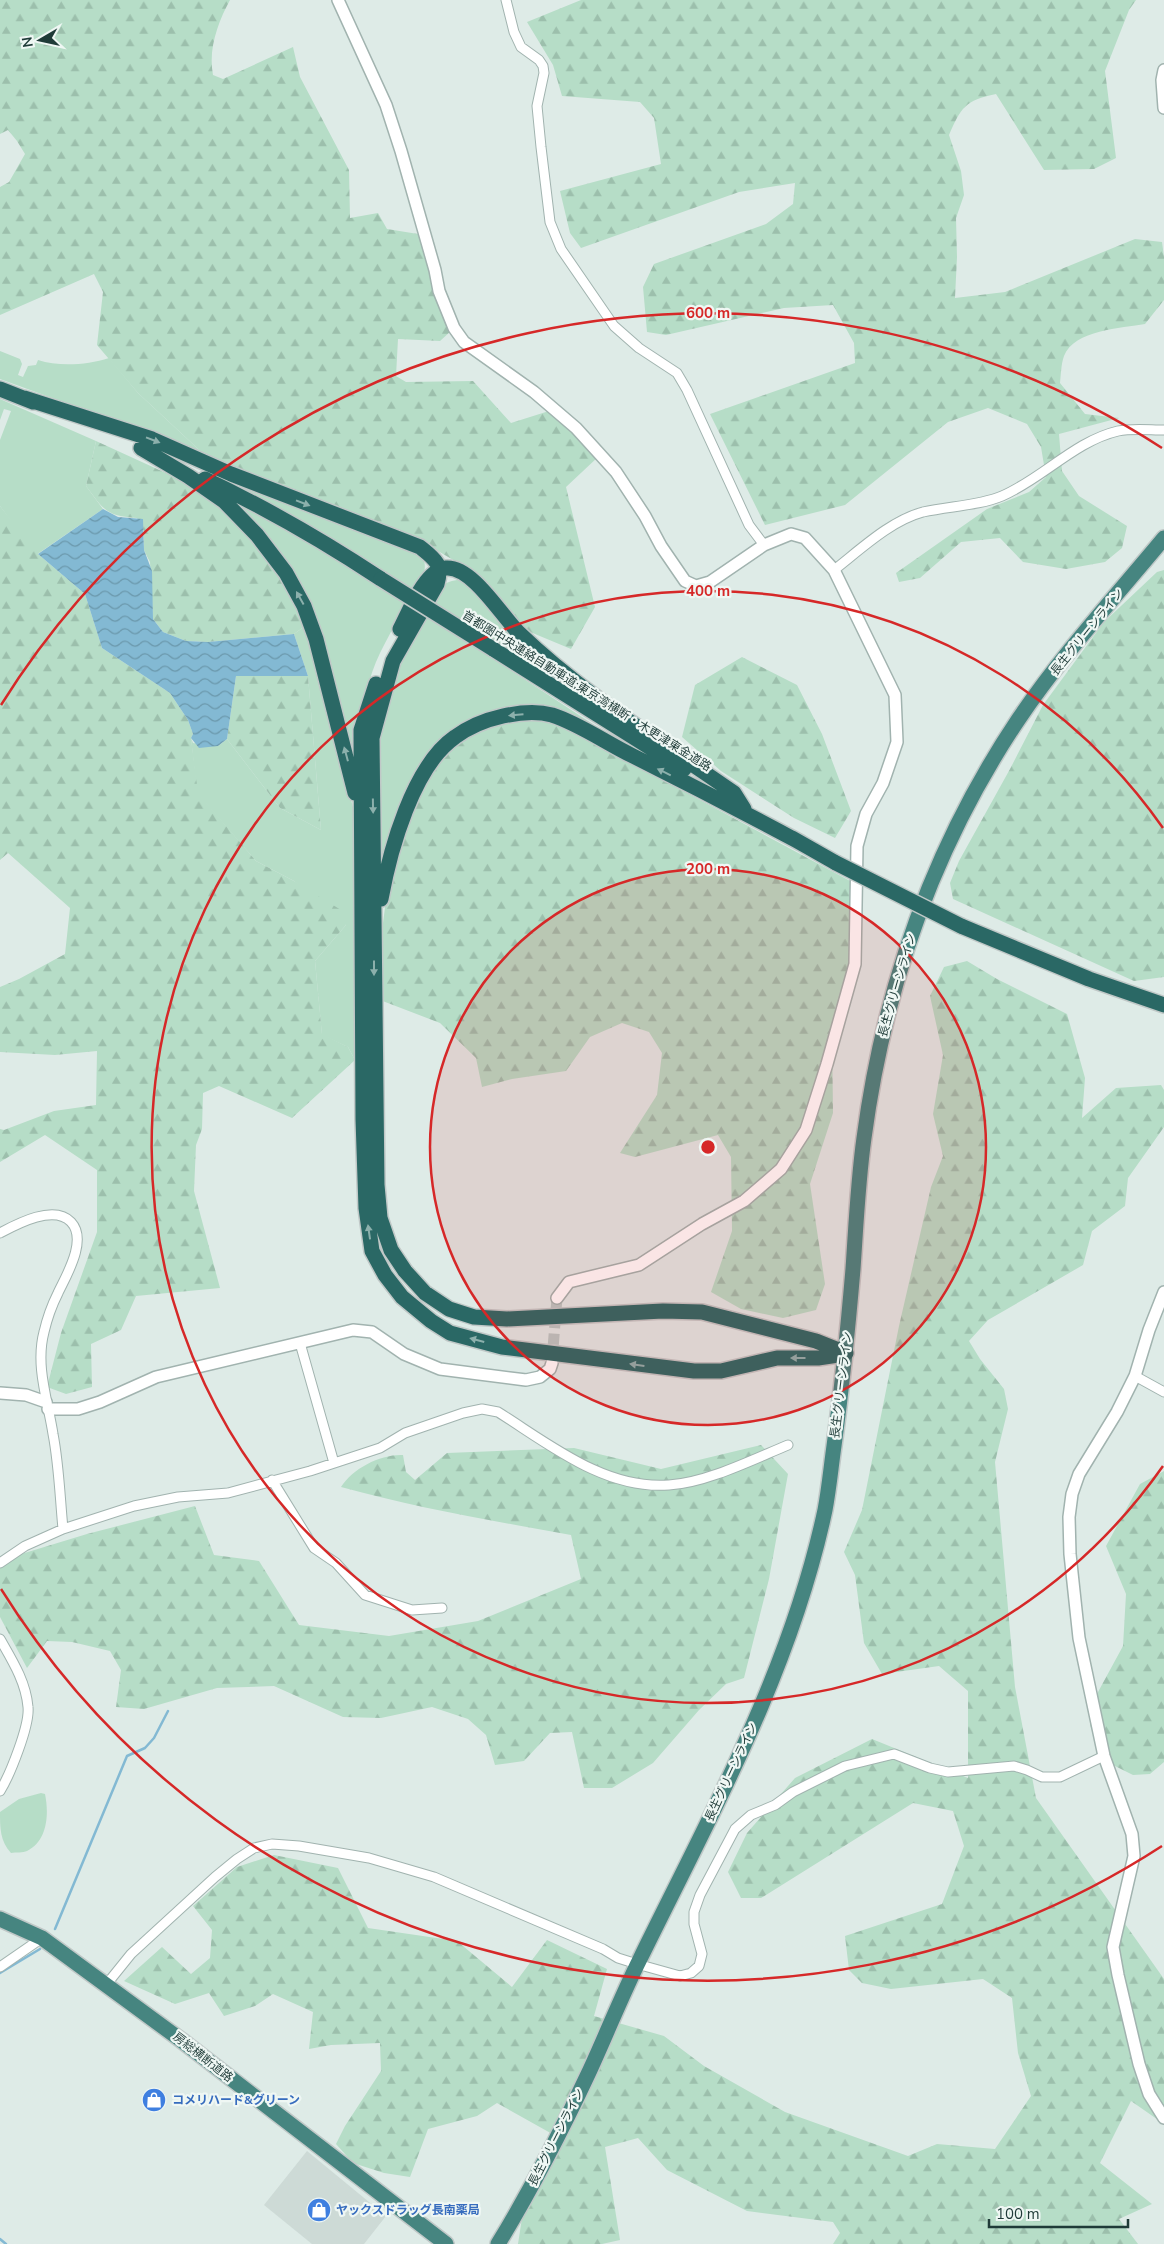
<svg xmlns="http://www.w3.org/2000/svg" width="1164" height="2244" viewBox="0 0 1164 2244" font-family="'Nunito Sans','Noto Sans JP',sans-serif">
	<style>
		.built { fill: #cddad6 }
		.grass { fill: #b6ddc7 }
		.forest { fill: url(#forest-firs) }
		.water { fill: url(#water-waves) }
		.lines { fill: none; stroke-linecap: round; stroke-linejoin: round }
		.stream { stroke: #83b9d3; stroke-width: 2.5 }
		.tertiary-tunnel { stroke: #b8c8c4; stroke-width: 11; stroke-dasharray: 11 5.5; stroke-linecap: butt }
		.minor-casing { stroke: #a1b3af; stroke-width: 11 }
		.tertiary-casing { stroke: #a1b3af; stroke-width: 14 }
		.trunk-casing { stroke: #c0c8c7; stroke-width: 18 }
		.motorway-casing { stroke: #c0c8c7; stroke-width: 18 }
		.minor { stroke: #fff; stroke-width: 9 }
		.tertiary { stroke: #fff; stroke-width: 11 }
		.trunk { stroke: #468580; stroke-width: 15 }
		.motorway { stroke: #2a6865; stroke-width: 15 }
		.motorway-bridge-casing { stroke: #c0c8c7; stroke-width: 18; stroke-linecap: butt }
		.motorway-bridge { stroke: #2a6865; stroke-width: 15 }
		.oneway { fill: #8cb0ac }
		.ring { fill: none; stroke: #d62828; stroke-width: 2.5 }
		.labels { text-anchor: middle; stroke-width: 4.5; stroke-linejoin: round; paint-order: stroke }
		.street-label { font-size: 12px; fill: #1f3b38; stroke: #eff7f4 }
		.shop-label { font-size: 12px; font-weight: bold; fill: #366cbe; stroke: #eff7f4; text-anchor: start }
		.centre { fill: #d62828; stroke: #eff7f4; stroke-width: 2.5 }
		.ring-label { font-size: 15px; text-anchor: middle; font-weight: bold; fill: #d62828; stroke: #eff7f4; stroke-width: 4.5; stroke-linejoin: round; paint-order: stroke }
	</style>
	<defs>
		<pattern id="forest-firs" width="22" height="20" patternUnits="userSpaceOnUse" patternTransform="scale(1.25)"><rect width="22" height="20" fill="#b6ddc7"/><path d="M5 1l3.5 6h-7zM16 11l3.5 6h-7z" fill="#9cbfac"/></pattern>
		<pattern id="water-waves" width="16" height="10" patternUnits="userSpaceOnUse" patternTransform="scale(1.25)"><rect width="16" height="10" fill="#83b9d3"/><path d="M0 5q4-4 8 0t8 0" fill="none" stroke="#6b98ac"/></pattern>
	</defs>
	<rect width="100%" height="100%" fill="#deebe7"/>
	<path class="built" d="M307 2151 386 2216 364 2244H312L264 2205Z"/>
	<path class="grass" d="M0 351 20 359 22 364 18 375 23 377 28 366 36 365 38 360C59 367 87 365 109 358L138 393 210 460 110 419 0 379Z
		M0 399 96 441 86 486 103 509 36 555 0 506V440L11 411 4 409 0 420Z
		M232 480 336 523 403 545 423 557C428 571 422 579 415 591L306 524 231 483Z
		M225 497 320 549 407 604C393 629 376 655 369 683 361 710 359 738 356 766L326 655Z
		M457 580 467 583 670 754 432 602C439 589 442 582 457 580Z
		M425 614 614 738 541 710 379 880 377 745 397 664Z
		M305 626 354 811 355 1060 348 1047 322 1035 315 961 346 925 294 881 256 861 197 793 191 738 193 743 218 746 227 739 280 808 321 830 308 676 294 634Z
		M41 1793 45 1794C49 1813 48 1841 27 1851 23 1853 16 1852 11 1853 0 1841 0 1828 0 1812L19 1799Z"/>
	<path class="forest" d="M0 0H230C218 22 208 49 213 75L223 79 293 47 300 77 349 170 350 218 378 213 387 229 418 234 451 331 440 341 398 339 396 376 406 382 473 381 511 423 549 411 572 430 598 457 566 487 595 607 571 649 523 629 480 581 455 561 426 544 210 460 138 393 97 345 103 292 94 274 0 315V187L9 182 25 154 17 141 8 130 0 134Z
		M581 0H1136L1129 10 1105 71 1116 158 1094 169 1044 170 996 94C965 100 961 108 949 135L961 171 964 195 956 218 957 257 955 298 1005 292 1135 239 1162 242 1164 257V300L1145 324C1122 328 1074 330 1064 356 1061 364 1061 375 1060 383L1085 414 1119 418 1059 434 1062 471 1079 496 1127 526 1122 548 1105 562 1066 569 1023 562 1000 538 961 542 920 578 899 582 896 573 987 509 1029 492 1046 477 1041 447 1027 424 988 408 948 422 845 505 765 525 710 414 855 363 854 343 833 305 784 308 666 335 647 332 643 287 654 264 766 224 793 204 795 183 739 192 581 248 570 233 560 191 661 164 654 118 640 102 562 96 553 65 527 22Z
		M96 441 179 479 229 515 258 544 283 577 305 626 294 634 208 642 186 641 163 632 153 619 150 562 144 550V531L137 518C106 516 104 510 86 486Z
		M0 506 38 554 85 594 102 648 170 693 188 720 193 734 191 738 198 793 256 861 294 881 341 910 346 925 315 961 322 1034 348 1047 355 1060 292 1118 219 1086 203 1093 202 1129 196 1145 194 1191 220 1288 136 1296 121 1330 91 1344 92 1387 66 1394 47 1387 61 1333 97 1232V1170L45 1135 0 1162V1129L4 1130 54 1111 96 1105 97 1051 55 1055 0 1052V987L19 979 65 954 70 908 8 853 0 860Z
		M1164 570V977L1134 981 953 899 950 883 959 861 1010 769 1043 705 1104 622 1157 572Z
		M742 657 797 685 822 734 851 811 835 838 794 818 721 771 682 737 695 685Z
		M236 676H308L321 830 280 808 227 739Z
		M520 718 547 721 563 726 852 882 851 957 832 1031 833 1113 810 1184 825 1284 816 1310 783 1318 741 1309 711 1292 732 1231 731 1157 718 1135 635 1157 620 1153 657 1095 662 1053 649 1032 622 1023 590 1037 566 1071 512 1079 482 1087 476 1058 440 1023 380 1000V946L386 900 398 848 428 776 445 753 478 729Z
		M967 961 997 979 1067 1014 1085 1078 1082 1118 1116 1088 1161 1085 1164 1090V1127L1128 1178 1125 1206 1092 1231 1083 1265 988 1320 969 1341 980 1359 1004 1389 1008 1409 995 1462 1015 1687 1036 1798 1164 1979V2124L1131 2101 1100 2163 1152 2204 1119 2219 1138 2244H833L840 2233 833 2222 747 2211 667 2170 638 2138 605 2147 620 2240 602 2244H518L522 2218 563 2140 497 2103 477 2116 428 2129 410 2177 384 2173 353 2163 336 2144 345 2126 381 2071 380 2043 331 2045 309 2049 313 2012 273 1994 255 2006 224 2016 209 1993 175 2004 124 1981 162 1947 191 1974 210 1958 212 1930 193 1906 237 1867 274 1855 338 1868 368 1928 457 1941 512 1987 547 1940 607 1969 594 2016 664 2036 704 2066 785 2112 908 2156 937 2144 995 2149 1031 2096 1018 2053 1012 1998 983 1979 891 1989 862 1983 849 1970 845 1936 942 1904 964 1846 953 1811 913 1803 761 1898H741L728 1872 747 1833 795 1778 872 1739 968 1778V1691L939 1666 882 1674 864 1643 855 1575 844 1552 862 1510 899 1326 931 1187 943 1156 933 1114 943 1055 930 996 944 967Z
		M761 1445 788 1474 769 1579 744 1678 726 1684 699 1710 653 1763 612 1788H584L572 1732 550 1733 524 1761 495 1765 486 1735 468 1719 432 1707 381 1718 343 1717 274 1686 217 1688 144 1709 116 1707 121 1670 110 1651 72 1642 47 1641 27 1668 0 1617V1568L18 1555 87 1534 195 1506 214 1555 259 1561 299 1625 389 1636 478 1621 581 1579 571 1535C494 1521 417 1508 341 1487 353 1468 381 1454 403 1455L406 1472 415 1480 447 1453 574 1448 661 1469Z
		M1164 1471V1762L1150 1774 1133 1775 1113 1765 1101 1756 1090 1725 1098 1692 1123 1646 1126 1594 1106 1546 1140 1484Z"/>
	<path class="water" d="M103 509 118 517 143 519 144 550 152 571 153 619 163 632 186 641 208 642 294 634 308 676H236L227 739 218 746 199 748 191 738 193 734 188 720 170 693 102 648 85 594 38 554Z"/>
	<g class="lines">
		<path class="stream" d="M55 1929 127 1756 145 1748 154 1738 168 1711
			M0 1973 40 1949
			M0 2239 6 2244"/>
		<path class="tertiary-tunnel" d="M552 1361 557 1298"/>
		<g class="minor-casing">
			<path id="minor" d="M506 0 514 32 521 47 539 60 543 66 544 73 537 106 541 147 550 222 561 249 614 326 639 348 677 373 687 390 749 525 764 545
				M834 570C861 549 890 521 923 512 949 506 978 506 1002 496 1042 479 1075 441 1118 431 1132 428 1150 430 1164 430
				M0 1233C17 1224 54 1204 71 1222 88 1240 66 1276 58 1293 52 1305 47 1319 44 1332 35 1366 48 1401 53 1434 59 1465 60 1498 63 1529
				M300 1343 334 1463
				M1135 1376 1164 1392
				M272 1480 314 1548 336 1563 365 1595 412 1610 442 1608
				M0 1563 25 1546 63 1529 134 1506 178 1497 228 1493 310 1471 380 1448 405 1433 463 1413 482 1409 498 1412C549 1444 605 1490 669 1485 706 1483 754 1459 788 1445
				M0 1639C12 1660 26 1682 28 1707 30 1725 10 1775 0 1791
				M0 1967 42 1938
				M106 1985 131 1954 215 1877 237 1859 254 1848 272 1844 299 1846 369 1858 434 1877 603 1949 618 1958 637 1964 680 1976 691 1973 699 1966 702 1954 694 1924V1912L700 1895 735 1829 751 1815 775 1805 793 1792 845 1766 894 1754 930 1768 948 1772 1014 1766 1027 1770 1042 1777H1060L1104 1756"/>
		</g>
		<g class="tertiary-casing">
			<path id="tertiary" d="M338 0 386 105 401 151 435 270 439 291 454 328 464 342 534 392 576 428 616 472 645 516 661 546 685 581 696 586 710 582 764 545 791 534 805 538 834 570 895 695 897 742 883 783 866 814 857 846 855 964 827 1064 806 1130 781 1169 744 1201 702 1224 639 1265 569 1282 557 1298
				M1164 70 1162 80 1164 108
				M1164 1292 1149 1330 1135 1376 1117 1412 1079 1474 1072 1494 1069 1517 1070 1554 1079 1638 1104 1756 1132 1834 1134 1856 1113 1947 1118 1975 1139 2064 1149 2094 1164 2118
				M0 1393 26 1395 46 1402
				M48 1409H78L100 1402 156 1377 353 1330 372 1332 404 1354 440 1369 526 1380 540 1377 550 1369 552 1363"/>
		</g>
		<g class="trunk-casing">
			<path id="trunk" d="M0 1919 42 1938 181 2040 446 2244
				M498 2244C532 2188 562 2130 590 2070 607 2033 622 1995 640 1959 711 1814 791 1670 825 1510 829 1489 831 1467 834 1446 842 1387 848 1328 853 1269 856 1225 858 1181 864 1138 884 988 933 847 1018 720 1061 656 1115 597 1164 538"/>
		</g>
		<g class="motorway-casing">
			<path id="motorway" d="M0 389 33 402
				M24 398 152 439 231 474 420 547C435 559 443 564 437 584L393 661 372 738 377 1185 380 1218 391 1250 405 1271 425 1293 449 1309 474 1317 507 1319 663 1311 702 1312 816 1341 846 1353
				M141 448 188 476 224 501 257 535 286 573 304 606 316 639 355 793
				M205 479C266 508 325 542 381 579
				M400 629C409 612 425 570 446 568 472 566 501 615 518 632 582 694 661 742 734 793L744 809
				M493 649 684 769
				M376 684 361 730 363 1119 366 1208 372 1251 385 1275 402 1297 431 1321 450 1333 502 1347 694 1371H721L777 1358H818L845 1354
				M792 838 836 863
				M381 899C390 850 413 766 455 737 470 726 485 720 503 716 517 713 537 711 552 715 580 724 606 743 633 756 689 784 745 813 801 843
				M961 926 1089 979 1164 1005"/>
		</g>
		<use href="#minor" class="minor"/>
		<use href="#tertiary" class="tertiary"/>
		<use href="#trunk" class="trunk"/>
		<use href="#motorway" class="motorway"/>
		<g class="motorway-bridge-casing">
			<path id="motorway-bridge" d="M381 579 493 649
				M836 863 961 926"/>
		</g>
		<use href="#motorway-bridge" class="motorway-bridge"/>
	</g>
	<defs><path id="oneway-solid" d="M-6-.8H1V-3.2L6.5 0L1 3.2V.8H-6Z" transform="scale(1.25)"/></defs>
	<g class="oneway">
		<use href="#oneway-solid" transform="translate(153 440) rotate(21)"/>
		<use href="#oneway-solid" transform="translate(303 503) rotate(21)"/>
		<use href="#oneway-solid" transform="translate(300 598) rotate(-119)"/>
		<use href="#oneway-solid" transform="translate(516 715) rotate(175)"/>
		<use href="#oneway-solid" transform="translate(346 754) rotate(-105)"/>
		<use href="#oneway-solid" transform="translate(664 772) rotate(-154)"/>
		<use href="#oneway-solid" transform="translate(373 806) rotate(89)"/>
		<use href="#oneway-solid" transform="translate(374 968) rotate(90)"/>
		<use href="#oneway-solid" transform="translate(369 1232) rotate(-98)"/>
		<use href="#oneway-solid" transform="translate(477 1340) rotate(-165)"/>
		<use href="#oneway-solid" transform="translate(798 1358) rotate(180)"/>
		<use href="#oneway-solid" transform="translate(637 1365) rotate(-172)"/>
	</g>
	<circle cx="708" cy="1147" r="278" fill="#d62828" fill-opacity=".12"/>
	<g class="ring">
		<circle cx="708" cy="1147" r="278"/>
		<path d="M1163 1466A556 556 0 1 1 1163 828"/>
		<path d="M1162 1846A834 834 0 0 1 1 1589M1 705A834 834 0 0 1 1162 448"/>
	</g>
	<defs>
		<g id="shop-disc" transform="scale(1.25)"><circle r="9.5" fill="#3f7fe0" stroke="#eff7f4"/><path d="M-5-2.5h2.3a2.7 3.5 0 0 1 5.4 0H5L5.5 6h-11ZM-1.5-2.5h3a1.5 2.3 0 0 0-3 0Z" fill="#fff"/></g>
	</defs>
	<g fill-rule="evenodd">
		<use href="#shop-disc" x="154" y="2100"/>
		<use href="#shop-disc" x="319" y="2210"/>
	</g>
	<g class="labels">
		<g class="street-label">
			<text transform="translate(1087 632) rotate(-51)" y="4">長生グリーンライン</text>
			<text transform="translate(587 691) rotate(32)" y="4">首都圏中央連絡自動車道;東京湾横断・木更津東金道路</text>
			<text transform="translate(897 985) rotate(-74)" y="4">長生グリーンライン</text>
			<text transform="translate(841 1385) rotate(-83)" y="4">長生グリーンライン</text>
			<text transform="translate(731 1772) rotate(-65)" y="4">長生グリーンライン</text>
			<text transform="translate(203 2057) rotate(38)" y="4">房総横断道路</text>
			<text transform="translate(556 2137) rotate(-63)" y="4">長生グリーンライン</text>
		</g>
		<g class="shop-label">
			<text x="172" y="2104">コメリハード&amp;グリーン</text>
			<text x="336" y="2214">ヤックスドラッグ長南薬局</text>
		</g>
	</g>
	<circle cx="708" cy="1147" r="8" class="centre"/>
	<g class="ring-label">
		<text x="708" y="318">600 m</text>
		<text x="708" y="596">400 m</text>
		<text x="708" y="874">200 m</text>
	</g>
	<g transform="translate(40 40) rotate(261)" stroke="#eff7f4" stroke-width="4" paint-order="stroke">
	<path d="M0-4L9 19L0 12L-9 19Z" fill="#1f3b38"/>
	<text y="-8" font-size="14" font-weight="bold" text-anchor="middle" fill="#1f3b38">N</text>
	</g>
	<path d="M989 2219v8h139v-8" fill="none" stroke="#1f3b38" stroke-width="2.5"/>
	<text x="996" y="2219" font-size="15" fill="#1f3b38" stroke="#eff7f4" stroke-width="4" paint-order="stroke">100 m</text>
</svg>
